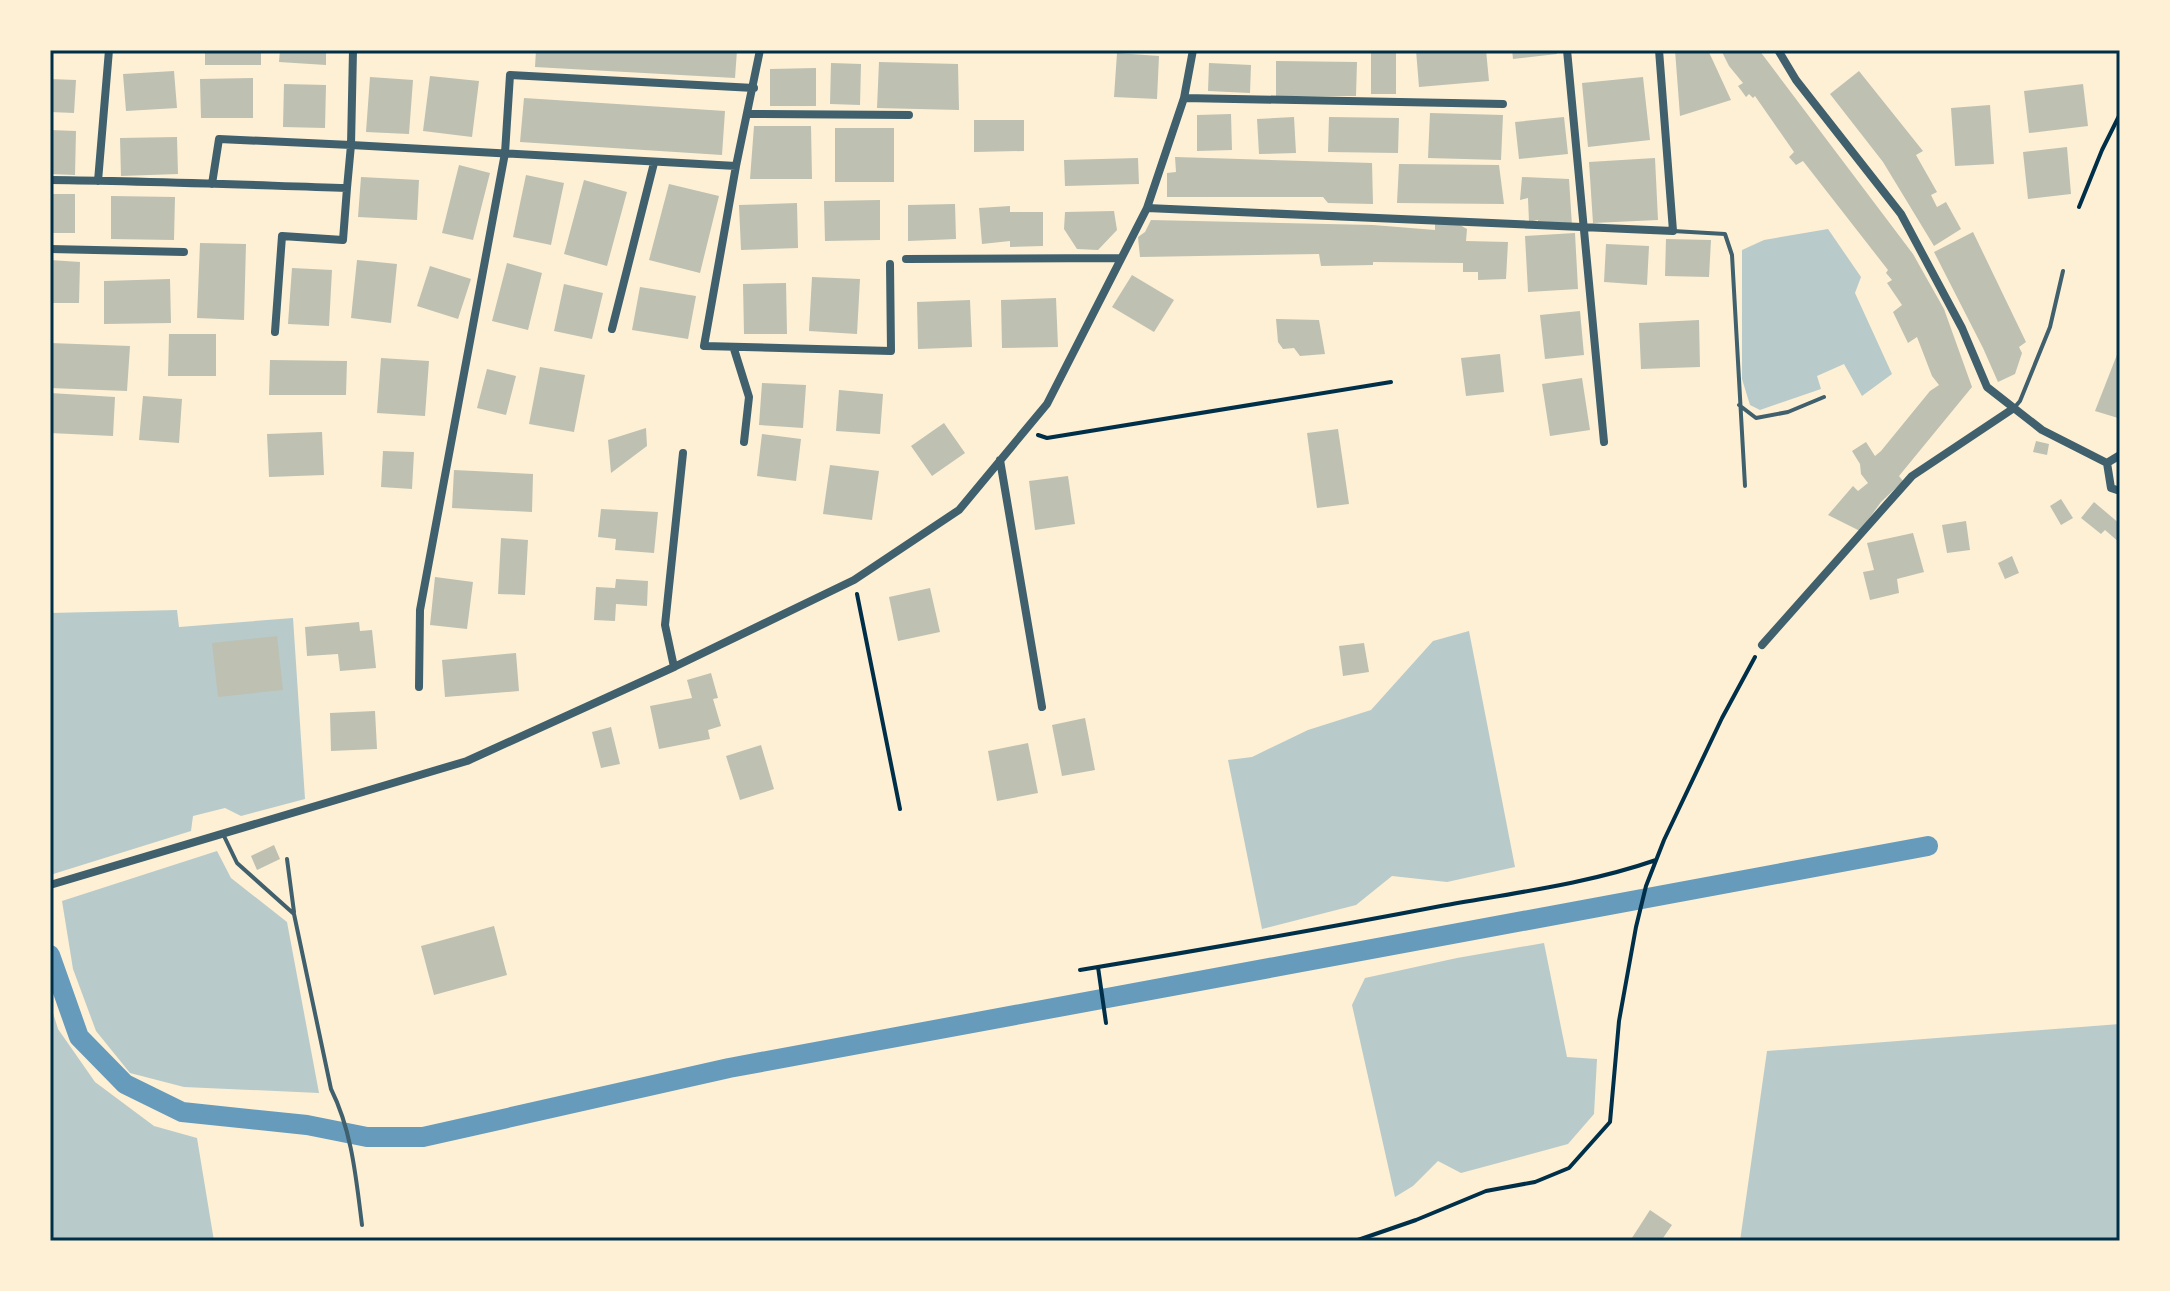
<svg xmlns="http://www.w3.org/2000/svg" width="2170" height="1291" viewBox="0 0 2170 1291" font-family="Ubuntu,sans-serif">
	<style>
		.green { fill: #b9caca }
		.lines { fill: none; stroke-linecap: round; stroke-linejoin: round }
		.canal { stroke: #669bbc; stroke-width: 20 }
		.building { fill: #bec0b2 }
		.path { stroke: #003049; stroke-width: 4 }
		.service { stroke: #3f606c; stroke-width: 4 }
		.minor { stroke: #3f606c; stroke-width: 8 }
		.neatline { fill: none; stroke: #003049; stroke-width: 3 }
	</style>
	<rect width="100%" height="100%" fill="#fdf0d5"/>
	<path class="green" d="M1828 229 1861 277 1855 293 1892 374 1862 396 1844 364 1817 376 1821 389 1760 410 1750 405 1742 379V250L1764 240Z
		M177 610 179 627 293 618 305 799 241 816 225 808 193 816 191 831 50 875V613Z
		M1469 631 1515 867 1447 882 1392 876 1356 905 1262 929 1228 760 1252 757 1308 730 1371 710 1433 641Z
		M217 851 231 878 287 922 319 1093 184 1087 130 1073 96 1031 73 969 62 901Z
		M1544 943 1567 1057 1597 1059 1594 1114 1568 1144 1461 1173 1438 1161 1413 1186 1395 1197 1352 1005 1365 978 1457 958Z
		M50 1003 58 1029 95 1082 154 1126 197 1138 214 1241H50Z
		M2120 1024V1241H1740L1767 1051Z"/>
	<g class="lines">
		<path class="canal" d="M50 955 79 1037 125 1084 182 1112 307 1125 367 1137H423L729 1068 1928 846"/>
	</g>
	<path class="building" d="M205 50H261V65H205Z
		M280 50H326V65L279 62Z
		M536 50H737L735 78 535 67Z
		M1416 50H1486L1489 81 1419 87Z
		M1512 50H1556L1557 54 1513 59Z
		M1675 50H1708L1731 100 1680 116Z
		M1721 50H1759L1913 254 1944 309 1972 387 1899 476 1903 481 1881 502 1860 531 1828 515 1853 486 1858 491 1868 483 1861 474 1860 464 1852 451 1866 442 1875 456 1881 451 1930 391 1939 385 1932 376 1917 337 1908 343 1893 312 1902 305 1887 283 1892 280 1886 273 1888 270 1803 161 1796 165 1789 157 1794 152 1755 96 1753 98 1749 94 1746 97 1738 86 1743 83 1729 66Z
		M1371 52H1396V94H1371Z
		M1117 53 1159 56 1157 99 1114 97Z
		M1276 61 1357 62 1356 96H1276Z
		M879 62 958 64 959 110 877 108Z
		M831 63 861 64 860 105 830 104Z
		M1209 63 1251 65 1250 93 1208 91Z
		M816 68V106H770V69Z
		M174 71 177 108 126 111 123 74Z
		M1859 71 1923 151 1916 155 1937 192 1931 195 1937 207 1946 202 1961 229 1934 246 1883 162 1830 94Z
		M430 76 479 81 472 137 423 131Z
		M370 77 413 80 409 134 366 132Z
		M1643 77 1650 140 1588 147 1582 83Z
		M253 78V118H201L200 79Z
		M50 79 76 80 74 113 50 112Z
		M284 84 326 85 325 128 283 127Z
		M2083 84 2088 126 2029 133 2024 91Z
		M524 98 725 111 722 155 520 142Z
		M1990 105 1994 164 1955 166 1951 108Z
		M1430 113 1503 115 1501 160 1428 158Z
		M1231 114 1232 150 1197 151V115Z
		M1294 117 1296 153 1259 154 1257 119Z
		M1329 117 1399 118 1398 153 1328 152Z
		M1564 117 1568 154 1519 159 1515 122Z
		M974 120H1024V151L974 152Z
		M754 126H811L812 179H750Z
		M835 128H894V182H835Z
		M50 130 76 131 75 175 50 174Z
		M177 137 178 174 121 176 120 138Z
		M2067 147 2071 194 2028 199 2023 152Z
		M1175 157 1372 163 1373 204 1328 203 1323 197H1167V173L1176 172Z
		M1138 158 1139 184 1065 186 1064 160Z
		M1655 158 1658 220 1593 223 1589 162Z
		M1399 164 1499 165 1504 204 1397 203Z
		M459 165 490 173 473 240 442 233Z
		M526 175 564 183 551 245 513 237Z
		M361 177 419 180 417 220 358 217Z
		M1522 177 1569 179 1572 226H1538V220L1529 222 1528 198 1520 200Z
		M584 180 627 192 607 266 564 254Z
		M669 184 719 196 700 273 649 260Z
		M50 194H75V233H50Z
		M111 196 175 197 174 240 111 239Z
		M880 200V240L825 241 824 201Z
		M797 203 798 248 741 250 739 205Z
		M955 204 956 239 908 241V205Z
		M1010 206V212H1043V246L1010 247V241L982 244 979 208Z
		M1114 211 1117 230 1098 250 1077 249 1064 229 1065 212Z
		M1151 220 1373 225 1435 230V223L1460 225 1467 229 1466 241 1508 242 1506 279 1478 280V272H1463V263L1373 262V265L1321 266 1319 254 1140 257 1138 237 1145 232Z
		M1973 232 2026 342 2019 347 2022 353 2015 374 1998 382 1983 348 1934 252Z
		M1575 233 1578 289 1528 292 1525 236Z
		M1666 239 1711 240 1709 277 1665 276Z
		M200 243 246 244 244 320 197 318Z
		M1606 244 1649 246 1647 285 1604 282Z
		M50 260 80 262 79 303H50Z
		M357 260 397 264 391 323 351 318Z
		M507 263 542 273 528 330 492 321Z
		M430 266 471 279 458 319 417 306Z
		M292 268 332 270 329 326 288 324Z
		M1132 275 1174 300 1154 332 1112 307Z
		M812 277 860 279 857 334 809 331Z
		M170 279 171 323 104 324V281Z
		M786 283 787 334H744L743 284Z
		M564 284 603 293 592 339 554 331Z
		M640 287 696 296 688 339 632 330Z
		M1056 298 1058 347 1002 348 1001 300Z
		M970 300 972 347 918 349 917 302Z
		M1580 311 1584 355 1545 359 1540 315Z
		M1276 319 1319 320 1325 354 1300 356 1294 348 1283 349 1278 342Z
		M1699 320 1700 367 1641 369 1639 323Z
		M169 334H216V376H168Z
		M50 343 130 346 127 391 50 388Z
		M2120 347V417L2118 418 2095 411Z
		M1500 354 1504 392 1466 396 1461 358Z
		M381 358 429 361 425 416 377 413Z
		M270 360 347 361 346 395H269Z
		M540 367 585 375 574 432 529 424Z
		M487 369 516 376 506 415 477 408Z
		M1582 378 1590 430 1550 436 1542 384Z
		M762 383 806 385 803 428 759 425Z
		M839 390 883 394 880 434 836 431Z
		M50 393 115 397 113 436 50 433Z
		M143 396 182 399 179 443 139 440Z
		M944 423 965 453 932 476 911 446Z
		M646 428 647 446 611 473 608 440Z
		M1338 429 1349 504 1317 508 1307 433Z
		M322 432 324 475 269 477 267 434Z
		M762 434 801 439 796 481 757 476Z
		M2036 441 2049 444 2047 455 2033 452Z
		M383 451 414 452 412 489 381 487Z
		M830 465 879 471 872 520 823 514Z
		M454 470 533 474 532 512 452 508Z
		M1068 476 1075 524 1035 530 1029 481Z
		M2061 499 2073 518 2061 525 2050 506Z
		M2094 502 2120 524V543L2105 530 2101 534 2081 518Z
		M601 509 658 512 654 553 615 550 616 539 598 537Z
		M1966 521 1970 550 1947 553 1942 525Z
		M1913 533 1924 572 1897 579 1899 593 1870 600 1863 572 1874 570 1867 543Z
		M501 538 528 540 525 595 498 594Z
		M2012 556 2019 573 2005 579 1998 563Z
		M435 577 473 582 467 629 430 625Z
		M616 579 648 581 647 606 616 604 615 621 594 620 596 587 615 588Z
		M930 588 940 632 898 641 889 597Z
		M359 622 360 631 372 630 376 668 340 671 338 654 307 656 305 627Z
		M277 636 283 690 218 697 212 643Z
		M1364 643 1369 672 1343 676 1339 646Z
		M516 653 519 691 445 697 442 660Z
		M711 673 718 698 713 699 721 726 708 730 710 739 659 749 650 706 692 698 687 680Z
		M375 711 377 749 331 751 330 713Z
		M1085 718 1095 770 1062 776 1052 725Z
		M611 727 620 764 601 768 592 732Z
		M1028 743 1038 793 997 801 988 751Z
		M761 745 774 789 740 800 726 756Z
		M274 845 280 859 257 870 251 856Z
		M494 926 507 975 434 995 421 946Z
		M1650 1210 1672 1225 1661 1241H1630Z"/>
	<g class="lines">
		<path class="path" d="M2079 207 2102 150 2120 114
			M1038 435 1047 438 1391 382
			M857 594 900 809
			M1098 967 1106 1023
			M1080 970C1201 950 1321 929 1441 906 1513 893 1587 884 1656 860
			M1355 1241 1416 1220 1486 1191 1535 1182 1569 1168 1610 1122 1619 1021 1636 927 1646 886 1664 840 1722 718 1755 657"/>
		<path class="service" d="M1673 231 1725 234 1732 255 1745 486
			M1739 405 1756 418 1788 412 1824 397
			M2014 408 2020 401 2050 327 2063 271
			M223 834 237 863 294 914 331 1089C352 1131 356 1178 362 1225
			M287 859 294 912"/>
		<path class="minor" d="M353 50 351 145 736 166
			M760 50 736 166 704 346 891 351 890 264
			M1567 50 1604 442
			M1778 50 1796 80 1901 214 1962 328 1987 387 2042 430 2107 463 2120 455
			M1184 98 1503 104
			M748 114 909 115
			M50 180C149 181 248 185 347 188L351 145 219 139 212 184
			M98 181 109 50
			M1147 208 1673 231 1659 50
			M50 249 184 252
			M906 259 1121 258
			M612 329 654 163
			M275 332 282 236 343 240 347 188
			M734 349 749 397 744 442
			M1000 460 1042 707
			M2107 463 2111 488 2120 491
			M1762 645 1912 476 2014 408
			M674 667 665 625 683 453
			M419 687 420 610 505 153 510 75 754 88
			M50 885 467 761 674 667 854 580 959 510 1047 404 1147 208 1184 98 1193 50"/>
	</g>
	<rect width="2170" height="1291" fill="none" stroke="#fdf0d5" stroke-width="104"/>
	<rect x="52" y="52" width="2066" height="1187" class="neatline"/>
</svg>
